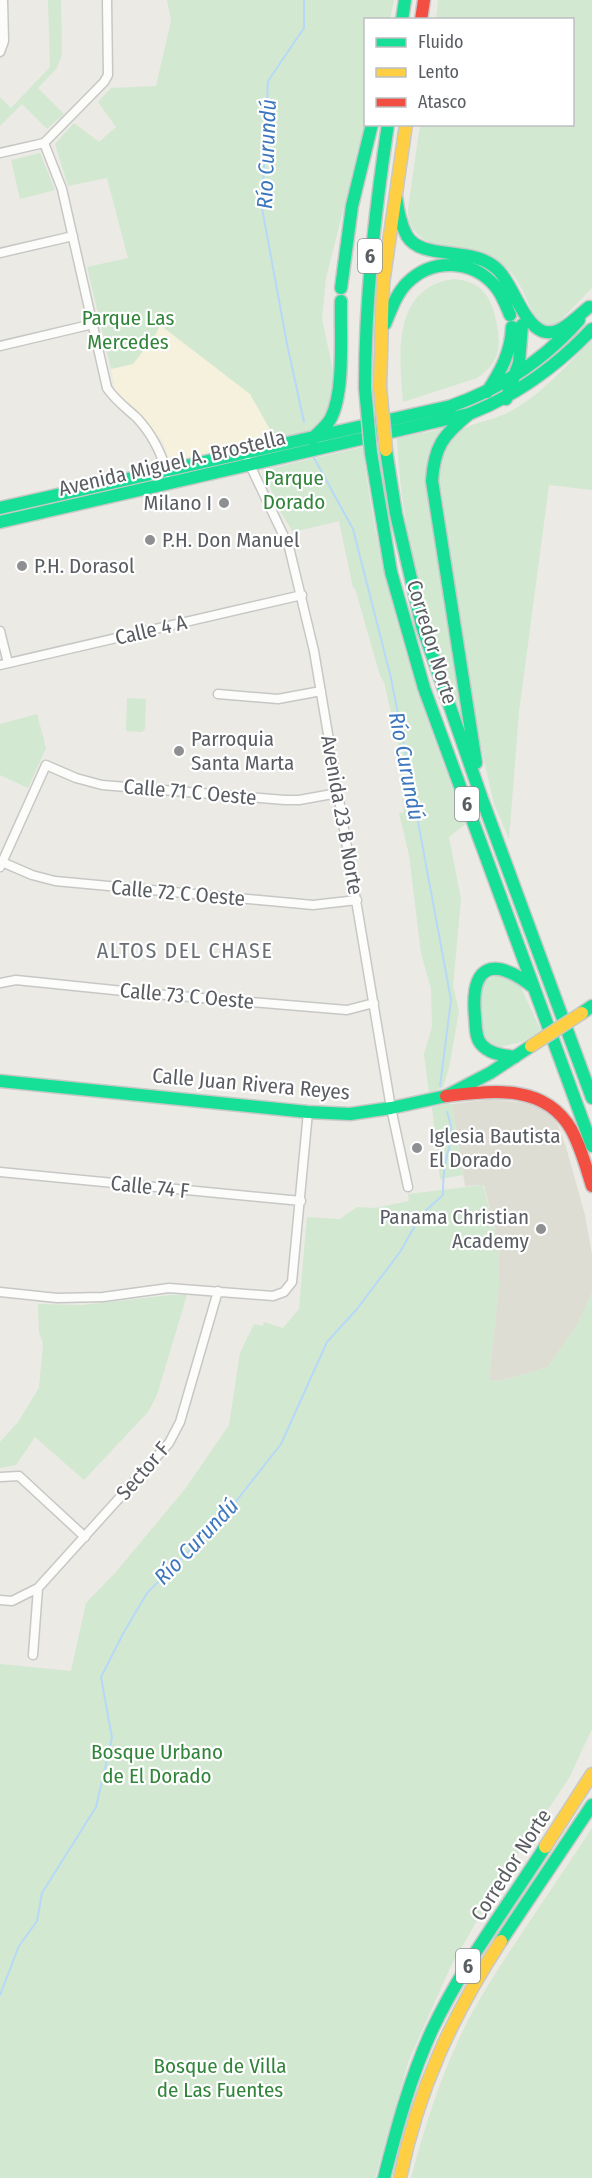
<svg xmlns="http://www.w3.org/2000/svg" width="592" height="2178" viewBox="0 0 592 2178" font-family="'Fira Sans Condensed',sans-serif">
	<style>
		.commercial { fill: #f6f1dd }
		.education { fill: #deddd4 }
		.green { fill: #d2e8d0 }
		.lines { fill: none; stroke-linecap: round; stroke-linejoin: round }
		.stream { stroke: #b7d9f7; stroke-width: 2 }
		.street-casing { stroke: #c7c7c5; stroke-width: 11 }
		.fast-casing { stroke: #c7c8c7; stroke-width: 15 }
		.slow-casing { stroke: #c7c8c7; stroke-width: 15 }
		.jam-casing { stroke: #c7c8c7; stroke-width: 15 }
		.street { stroke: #fcfcfb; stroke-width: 8 }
		.fast { stroke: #16e098; stroke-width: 12 }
		.slow { stroke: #ffcf43; stroke-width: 12 }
		.jam { stroke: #f24e42; stroke-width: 12 }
		.fast-bridge-casing { stroke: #c7c8c7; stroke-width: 15; stroke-linecap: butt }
		.slow-bridge-casing { stroke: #c7c8c7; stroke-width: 15; stroke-linecap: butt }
		.fast-bridge { stroke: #16e098; stroke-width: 12 }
		.slow-bridge { stroke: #ffcf43; stroke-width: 12 }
		.poi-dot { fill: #8d8f90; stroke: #fff; stroke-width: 2 }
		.labels { text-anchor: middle; stroke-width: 4.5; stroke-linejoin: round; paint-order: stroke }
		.shield { fill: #fff; stroke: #8c8e92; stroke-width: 1.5 }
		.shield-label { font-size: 20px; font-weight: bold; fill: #5a5e63 }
		.park-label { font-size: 21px; fill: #318439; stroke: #fff }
		.street-label { font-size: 21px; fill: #5a5e63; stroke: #fff }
		.poi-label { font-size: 21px; fill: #5a5e63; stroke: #fff; text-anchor: start }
		.water-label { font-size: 22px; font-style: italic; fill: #3d77bd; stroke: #fff }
		.neighbourhood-label { font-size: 22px; letter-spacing: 1.5px; fill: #6b7075; stroke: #fff }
	</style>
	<rect width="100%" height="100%" fill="#ebeae5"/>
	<path class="commercial" d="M160 324 251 394 272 433 273 440 170 462 162 440 120 398 115 390 111 369 133 364 155 336Z"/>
	<path class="education" d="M493 1099 533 1104 554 1115 566 1147 585 1215 592 1254V1293L578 1323 548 1367 500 1381 489 1380 499 1285 498 1242 484 1185 465 1186 452 1104Z"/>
	<path class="green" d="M48 0H61L62 54 57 68 38 88 64 114 47 129 22 104 0 126V97L11 108 50 67Z
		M167 0H394L390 19 366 20 365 124 326 278 322 319 333 371 329 410 312 432 273 440 272 433 250 394 160 325 155 336 133 364 111 369 87 267 128 258 107 178 68 186 55 144 74 123 99 142 116 127 98 102 111 88 156 86 171 21Z
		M438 0H592V288L556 325 539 324C527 305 522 279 503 265 473 243 408 258 408 209L420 125 572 124V20L436 19Z
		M40 153 55 190 20 199 11 160Z
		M453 279C483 281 492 298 497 325 501 349 499 363 477 378L403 402C399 354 392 288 453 279Z
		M592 340V490L549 485 519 712 509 839 494 804 478 734 440 500C439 481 435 459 447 442 459 425 482 423 500 416 537 401 564 367 592 340Z
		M449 422 428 455 465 731C455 705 444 680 436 654 416 584 400 510 397 438L434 431Z
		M363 447C377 578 419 702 466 824L449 837 461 899 453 986 459 1011 449 1068 443 1087 429 1093 424 1054 432 1027 431 989 421 953 409 855 399 813 404 812 401 785 407 782 384 682 380 676 355 588H353L339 521 293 532 278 508 264 470Z
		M127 698 146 699 145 729 142 732 126 731Z
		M37 714 46 748 28 788 0 775V724Z
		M497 975 519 983 541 1031 521 1042 500 1047 485 1040 478 1000 484 982Z
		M446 1104H452L463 1175 440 1179 432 1107Z
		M483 1185 498 1242 499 1285 489 1380 501 1381 548 1367 578 1323 592 1293V1729L569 1778 496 1887 450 1968 409 2060 375 2178H0V1664L71 1671 86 1603 115 1573 185 1489 229 1425 240 1353 254 1324 263 1326 264 1322 283 1328 299 1309 307 1217 340 1219 357 1207 375 1208 409 1201 408 1194Z
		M171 1295H187L157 1395 148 1412 84 1480 35 1437 16 1465 0 1468V1442L18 1422 39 1388 43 1344 39 1332 38 1304 82 1305Z
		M592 1828V2178H411C427 2118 446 2058 477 2004 512 1944 554 1887 592 1828Z"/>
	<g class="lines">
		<path class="stream" d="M304 0V28L268 81 262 208 287 344 304 422
			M314 458 353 529 391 678 399 719 451 1000 440 1086
			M0 1995 19 1946 37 1921 42 1893 96 1807 112 1738 101 1677 124 1632 147 1593 226 1514 281 1444 327 1342 357 1309 400 1252 421 1215 443 1195C443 1185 443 1175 445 1165 449 1142 456 1138 447 1112"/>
		<g class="street-casing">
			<path id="street" d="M0 52 4 41 3 0
				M44 143 62 189 107 388C115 400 126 408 137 418 152 434 161 452 167 473
				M0 153 44 143 104 82 108 75 107 0
				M0 253 73 236
				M0 346 93 324
				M248 461 289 547 314 651 391 1108 408 1187
				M0 631 8 663
				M0 665 302 595
				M218 694 278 699 321 691
				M2 862 32 875 55 881 313 905 357 900
				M0 867 46 765 76 778 102 785 285 800H299L338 793
				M0 983 16 980 143 993 347 1010 374 1003
				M0 1172 301 1201
				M0 1292 57 1298 103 1297 169 1288 273 1296 284 1292 292 1282 308 1112
				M0 1477 19 1476 85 1537
				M0 1600 12 1601 38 1588 169 1443 180 1422 218 1291
				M33 1655 38 1588"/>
		</g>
		<g class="fast-casing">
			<path id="fast" d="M402 20 405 0
				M396 196C398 210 400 223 407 236 423 262 474 244 499 271 513 286 523 323 542 331 559 338 577 316 589 307
				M341 288 352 206 372 124
				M385 324C391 310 396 294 407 283 432 258 472 259 495 286 502 294 506 305 510 315
				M365 388C365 299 375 212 388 124
				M487 392C501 371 511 352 512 327
				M506 399 519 363 522 325
				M469 414C443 435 434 447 432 481L476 763
				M312 439C318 433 327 426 331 418 345 390 340 333 341 301
				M386 450 396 514 422 626 482 799 592 1098
				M371 453 391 572 424 688 592 1146
				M0 508 451 406C502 388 543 361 579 320
				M0 522 469 414C517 395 556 367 592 329
				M582 1013 592 1006
				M515 1057C503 1055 489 1054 481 1044 475 1037 476 1026 475 1017 470 964 493 956 533 987
				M0 1081 308 1112 350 1114 391 1108 446 1096 490 1073 531 1046
				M501 1941 592 1805
				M384 2178C397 2127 410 2078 432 2030 461 1968 508 1905 545 1847"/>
		</g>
		<g class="slow-casing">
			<path id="slow" d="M380 387 383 284 406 124
				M545 1847 592 1774
				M400 2178C418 2090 452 2016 501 1941"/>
		</g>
		<g class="jam-casing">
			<path id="jam" d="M421 20 424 0
				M446 1096C492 1091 544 1083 571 1129 581 1147 586 1167 592 1186"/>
		</g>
		<use href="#street" class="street"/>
		<use href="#fast" class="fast"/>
		<use href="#slow" class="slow"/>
		<use href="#jam" class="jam"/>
		<g class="fast-bridge-casing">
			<path id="fast-bridge" d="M365 388 371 453"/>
		</g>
		<g class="slow-bridge-casing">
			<path id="slow-bridge" d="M380 387 386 450
				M531 1046 582 1013"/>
		</g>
		<use href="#fast-bridge" class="fast-bridge"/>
		<use href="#slow-bridge" class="slow-bridge"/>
	</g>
	<g class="poi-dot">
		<circle cx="224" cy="503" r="6"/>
		<circle cx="150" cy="540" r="6"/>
		<circle cx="22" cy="566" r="6"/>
		<circle cx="179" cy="751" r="6"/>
		<circle cx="417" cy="1148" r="6"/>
		<circle cx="541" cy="1229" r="6"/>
	</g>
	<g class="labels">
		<g class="shield">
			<rect x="358" y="239" width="24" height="34" rx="4.5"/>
			<rect x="455" y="787" width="24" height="34" rx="4.5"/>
			<rect x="456" y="1949" width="24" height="34" rx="4.5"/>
		</g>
		<g class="shield-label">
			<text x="370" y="263">6</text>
			<text x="467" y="811">6</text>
			<text x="468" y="1973">6</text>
		</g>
		<g class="park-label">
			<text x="128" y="325">Parque Las<tspan x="128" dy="24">Mercedes</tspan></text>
			<text x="294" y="485">Parque<tspan x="294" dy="24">Dorado</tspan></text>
			<text x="157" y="1759">Bosque Urbano<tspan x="157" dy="24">de El Dorado</tspan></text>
			<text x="220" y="2073">Bosque de Villa<tspan x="220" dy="24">de Las Fuentes</tspan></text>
		</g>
		<g class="street-label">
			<text transform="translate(172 463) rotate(-13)" y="7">Avenida Miguel A. Brostella</text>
			<text transform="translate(151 630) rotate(-13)" y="7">Calle 4 A</text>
			<text transform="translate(432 642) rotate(73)" y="7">Corredor Norte</text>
			<text transform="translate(190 792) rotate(5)" y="7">Calle 71 C Oeste</text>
			<text transform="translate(342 815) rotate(80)" y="7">Avenida 23 B Norte</text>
			<text transform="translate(178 893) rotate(5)" y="7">Calle 72 C Oeste</text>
			<text transform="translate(187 996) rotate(5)" y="7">Calle 73 C Oeste</text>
			<text transform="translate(251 1084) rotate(5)" y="7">Calle Juan Rivera Reyes</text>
			<text transform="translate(150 1187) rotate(6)" y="7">Calle 74 F</text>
			<text transform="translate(143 1471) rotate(-49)" y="7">Sector F</text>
			<text transform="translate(511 1865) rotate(-57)" y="7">Corredor Norte</text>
		</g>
		<g class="poi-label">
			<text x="212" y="510" text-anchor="end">Milano I</text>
			<text x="162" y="547">P.H. Don Manuel</text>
			<text x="34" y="573">P.H. Dorasol</text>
			<text x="191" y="746">Parroquia<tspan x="191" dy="24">Santa Marta</tspan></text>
			<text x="429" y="1143">Iglesia Bautista<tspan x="429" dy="24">El Dorado</tspan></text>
			<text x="529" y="1224" text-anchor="end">Panama Christian<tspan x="529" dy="24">Academy</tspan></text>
		</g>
		<g class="water-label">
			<text transform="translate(266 154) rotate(-88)" y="8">Río Curundú</text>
			<text transform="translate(407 766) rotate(79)" y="8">Río Curundú</text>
			<text transform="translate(196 1541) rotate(-46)" y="8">Río Curundú</text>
		</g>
		<g class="neighbourhood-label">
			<text x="185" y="958">ALTOS DEL CHASE</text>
		</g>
	</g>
	<rect x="364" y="18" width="210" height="108" fill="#ffffff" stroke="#bdbfc1" stroke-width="1.5"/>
	<rect x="376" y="38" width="30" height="9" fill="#16e098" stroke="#bdbfc1" stroke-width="1.5"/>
	<text x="418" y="48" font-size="18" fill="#5a5e63">Fluido</text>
	<rect x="376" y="68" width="30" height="9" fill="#ffcf43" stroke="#bdbfc1" stroke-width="1.5"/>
	<text x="418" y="78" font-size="18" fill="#5a5e63">Lento</text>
	<rect x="376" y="98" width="30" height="9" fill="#f24e42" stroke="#bdbfc1" stroke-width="1.5"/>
	<text x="418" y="108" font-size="18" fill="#5a5e63">Atasco</text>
</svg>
